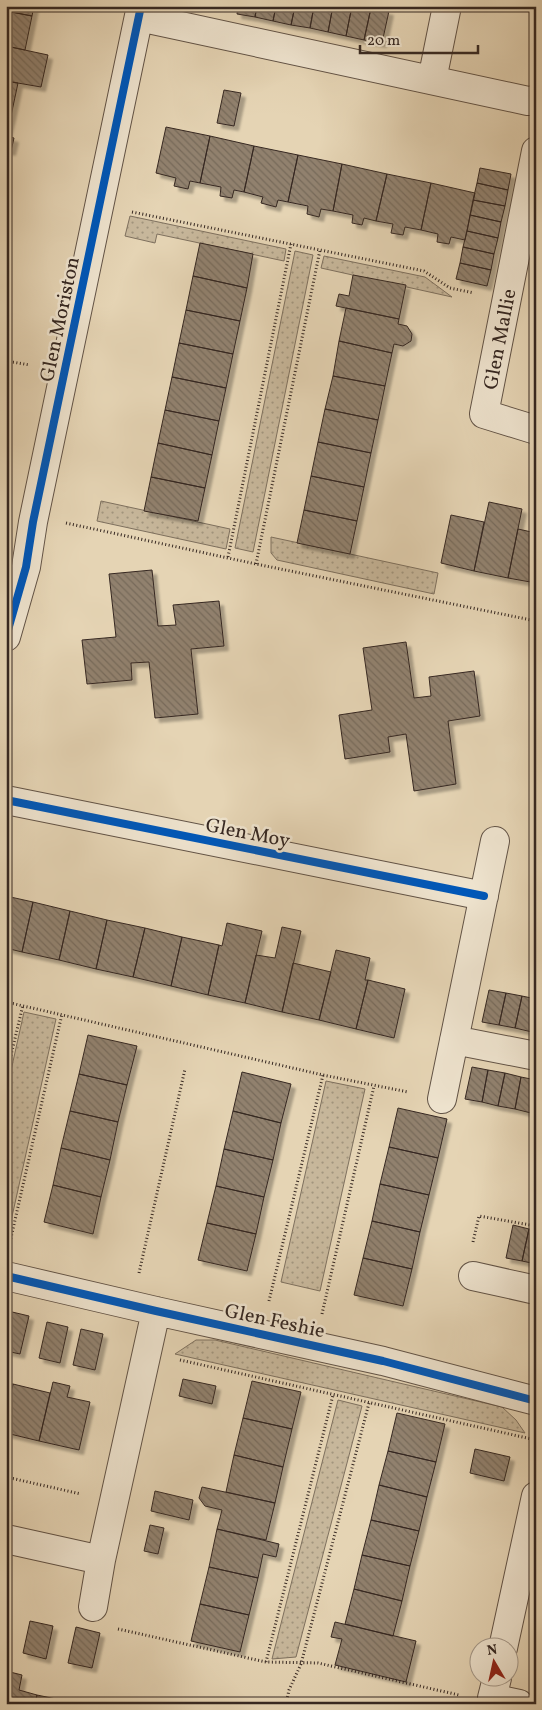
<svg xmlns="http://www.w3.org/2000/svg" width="542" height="1710" viewBox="0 0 542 1710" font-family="Vollkorn,serif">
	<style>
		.grass { fill: url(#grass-dots); stroke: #7e705e }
		.building { fill: url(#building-back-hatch); stroke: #362822; filter: url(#shadow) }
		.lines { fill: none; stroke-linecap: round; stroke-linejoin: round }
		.street-casing { stroke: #625346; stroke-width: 30 }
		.path { stroke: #362822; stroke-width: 3; stroke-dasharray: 1 2.5; stroke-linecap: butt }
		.street { stroke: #eee3ce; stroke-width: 28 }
		.cycleway-casing { stroke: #eee3ce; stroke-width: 11 }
		.cycleway { stroke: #0057b8; stroke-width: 8 }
		.labels { text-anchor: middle; stroke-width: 5; stroke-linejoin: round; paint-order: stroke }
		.street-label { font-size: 20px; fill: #362822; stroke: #eee3ce }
	</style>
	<defs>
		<pattern id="grass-dots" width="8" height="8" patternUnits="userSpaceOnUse" patternTransform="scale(1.25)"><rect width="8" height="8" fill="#c7b79b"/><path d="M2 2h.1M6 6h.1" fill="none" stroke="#a2957e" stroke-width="1.8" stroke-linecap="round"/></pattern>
		<pattern id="building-back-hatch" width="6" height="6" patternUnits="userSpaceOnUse" patternTransform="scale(1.25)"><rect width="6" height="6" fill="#91816e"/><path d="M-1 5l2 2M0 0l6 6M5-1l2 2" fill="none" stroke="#776a5a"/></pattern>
		<filter id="shadow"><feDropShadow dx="4.5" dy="4.5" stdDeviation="1" flood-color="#0004"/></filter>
	</defs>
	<rect width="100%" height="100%" fill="#e5d4b4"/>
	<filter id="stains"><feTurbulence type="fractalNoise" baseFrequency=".004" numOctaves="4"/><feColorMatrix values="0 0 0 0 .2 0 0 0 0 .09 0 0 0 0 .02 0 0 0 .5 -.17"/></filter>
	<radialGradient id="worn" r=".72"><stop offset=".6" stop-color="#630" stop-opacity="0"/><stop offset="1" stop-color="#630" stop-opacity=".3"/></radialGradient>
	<path class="grass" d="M130 216 286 249 284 261 157 234 155 243 125 236Z
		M295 251 313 255 253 552 235 548Z
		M324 256 425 277 452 297 321 268Z
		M101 501 230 529 226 549 97 521Z
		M271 537 438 573 434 594 277 560 271 553Z
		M24 1012 56 1019 11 1221 6 1220V1093Z
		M326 1081 365 1089 320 1291 281 1282Z
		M196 1340H215L502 1407 516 1420 525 1433 175 1354Z
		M338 1400 362 1406 296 1657 272 1659Z"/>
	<path class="building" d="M6 6H34L32 16 6 11Z
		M238 6H257L255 17 237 14Z
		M257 6H276L273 21 255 17Z
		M276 6H295L291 25 273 21Z
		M295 6H314L310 28 291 25Z
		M314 6H333L328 32 310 28Z
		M333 6H352L346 36 328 32Z
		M352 6 371 8 364 40 346 36Z
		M371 8 389 11 382 43 364 40Z
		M6 11 32 16 25 50 6 46Z
		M6 46 48 55 41 87 6 81Z
		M6 81 18 83 11 116 6 115Z
		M224 90 241 93 234 126 217 123Z
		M6 115 11 116 6 136 14 138 11 151 6 150Z
		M166 127 210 136 200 183 190 181 188 189 174 186 176 178 156 173Z
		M210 136 254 146 244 192 234 190 232 198 220 196 221 187 200 183Z
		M254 146 298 155 288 202 278 200 276 207 261 203 263 197 244 192Z
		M298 155 342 164 333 211 321 209 319 217 307 214 308 206 288 202Z
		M342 164 387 174 376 221 364 218 362 225 352 223 353 215 333 211Z
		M480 168 511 174 508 190 477 183Z
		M387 174 431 183 421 230 405 227 403 235 391 233 393 224 376 221Z
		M431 183 475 193 465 240 451 237 449 244 437 242 438 234 421 230Z
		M477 183 508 190 505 206 473 200Z
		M473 200 505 206 501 222 470 215Z
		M470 215 501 222 498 238 467 231Z
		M467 231 498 238 494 254 463 247Z
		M200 243 253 254 247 288 193 276Z
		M463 247 494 254 491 270 460 263Z
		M460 263 491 270 487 286 456 279Z
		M353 275 406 285 399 319 336 306 339 294 349 296Z
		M193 276 247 288 240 321 186 310Z
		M346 308 399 319 398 324 407 326 412 334 411 341 403 346 394 344 392 353 339 341Z
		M186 310 240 321 233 354 179 343Z
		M339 341 392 353 385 386 333 376Z
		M179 343 233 354 226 388 172 377Z
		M333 376 385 386 378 420 325 409Z
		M172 377 226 388 219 421 165 410Z
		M325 409 378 420 371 453 318 442Z
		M165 410 219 421 212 455 158 443Z
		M318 442 371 453 364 487 311 476Z
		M158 443 212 455 205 488 151 477Z
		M311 476 364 487 357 521 304 510Z
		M151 477 205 488 198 521 144 511Z
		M489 502 522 509 508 578 474 571Z
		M304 510 357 521 350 554 297 543Z
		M451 515 484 522 474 571 441 563Z
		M518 529 536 533V583L508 578Z
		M152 570 158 626 176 625 173 605 219 601 224 646 191 649 198 714 155 718 149 662 131 663 132 680 87 684 82 640 116 637 109 574Z
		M406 642 414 698 431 696 429 677 474 671 480 716 448 721 456 784 414 791 406 734 388 737 390 752 345 759 339 715 372 710 363 648Z
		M6 896 33 902 22 952 6 948Z
		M33 902 70 911 59 960 22 952Z
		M70 911 107 920 96 969 59 960Z
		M107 920 145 928 133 977 96 969Z
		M227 923 262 931 245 1003 208 995 219 945 222 946Z
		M282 927 301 931 282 1012 245 1003 256 955 275 958Z
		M145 928 182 937 171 986 133 977Z
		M182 937 219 945 208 995 171 986Z
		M336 950 370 958 365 980H368L356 1029 319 1020Z
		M293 963 331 972 319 1020 282 1012Z
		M368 980 405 989 394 1038 356 1029Z
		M489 990 506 993 499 1025 482 1022Z
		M506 993 522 996 515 1028 499 1025Z
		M522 996 536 999V1014L532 1032 515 1028Z
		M88 1035 137 1046 127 1085 79 1074Z
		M472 1067 488 1070 482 1102 465 1099Z
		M488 1070 505 1073 498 1106 482 1102Z
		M242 1072 291 1084 281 1123 233 1111Z
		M505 1073 521 1077 515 1109 498 1106Z
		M79 1074 127 1085 118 1122 70 1111Z
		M521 1077 536 1080V1091L531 1113 515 1109Z
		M536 1091V1114L531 1113Z
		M398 1108 447 1119 438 1158 389 1147Z
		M70 1111 118 1122 110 1160 61 1148Z
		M233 1111 281 1123 273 1160 224 1149Z
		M389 1147 438 1158 429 1195 380 1184Z
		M61 1148 110 1160 101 1197 53 1185Z
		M224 1149 273 1160 264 1197 216 1186Z
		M380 1184 429 1195 420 1232 372 1221Z
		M53 1185 101 1197 93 1234 44 1222Z
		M216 1186 264 1197 256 1234 207 1223Z
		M372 1221 420 1232 412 1269 363 1258Z
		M207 1223 256 1234 247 1271 198 1260Z
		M513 1225 529 1229 522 1261 506 1258Z
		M529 1229 536 1230V1264L522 1261Z
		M363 1258 412 1269 403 1306 354 1295Z
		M8 1311 29 1316 20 1354 6 1351V1318Z
		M47 1322 68 1327 60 1363 39 1358Z
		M81 1329 103 1334 95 1370 73 1365Z
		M183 1379 216 1386 212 1404 179 1396Z
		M252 1381 301 1392 292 1429 243 1418Z
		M53 1382 70 1386 67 1397 90 1402 79 1450 39 1441Z
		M6 1383 13 1384 6 1412Z
		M13 1384 50 1393 39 1441 6 1433V1412Z
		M397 1413 445 1424 436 1462 388 1451Z
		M243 1418 292 1429 283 1467 234 1455Z
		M475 1449 510 1457 504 1481 470 1473Z
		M388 1451 436 1462 427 1497 379 1485Z
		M234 1455 283 1467 275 1503 226 1492Z
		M379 1485 427 1497 419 1531 371 1520Z
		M202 1487 275 1503 266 1540 217 1529 222 1510 205 1506 199 1498Z
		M155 1491 193 1500 189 1520 151 1511Z
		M371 1520 419 1531 410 1566 362 1555Z
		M150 1525 164 1528 158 1554 144 1551Z
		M217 1529 279 1544 276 1557 263 1554 258 1578 209 1567Z
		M362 1555 410 1566 402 1601 354 1589Z
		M209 1567 258 1578 249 1615 200 1604Z
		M354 1589 402 1601 393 1636 345 1624Z
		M200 1604 249 1615 240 1652 191 1641Z
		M30 1621 53 1626 46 1659 23 1653Z
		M335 1622 416 1641 406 1682 335 1665 342 1639 331 1637Z
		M76 1627 100 1633 92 1668 68 1663Z
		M6 1671 22 1675 19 1690 37 1695 35 1704H6Z
		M37 1695 80 1704H35Z"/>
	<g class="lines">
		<g class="street-casing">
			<path id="street" d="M139 17 528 101 536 100
				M432 80 447 6
				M536 151 484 414 536 430
				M6 637 26 567 33 522 141 6
				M6 800 484 896
				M454 1040 536 1056
				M442 1099 495 841
				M6 1276 156 1311 383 1361 536 1401
				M473 1276 536 1290
				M6 1539 101 1560
				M93 1607 101 1560 156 1311
				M503 1648 536 1496
				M497 1678 492 1698 519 1704"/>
		</g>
		<path class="path" d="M132 212 424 271 450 288 474 293
			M6 361 30 365
			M66 523 256 564 536 621
			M228 557 291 244
			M256 564 320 250
			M6 1002 323 1075 408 1092
			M6 1076 23 1005
			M10 1242 62 1014
			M473 1242 479 1216 536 1226
			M139 1273 185 1069
			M269 1301 323 1075
			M322 1314 374 1086
			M180 1360 536 1440
			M6 1477 81 1494
			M118 1629 266 1662 318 1663 459 1695
			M266 1662 333 1395
			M286 1704 289 1690 301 1664 369 1403"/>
		<use href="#street" class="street"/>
		<g class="cycleway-casing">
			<path id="cycleway" d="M6 637 26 567 33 522 141 6
				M6 800 484 896
				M6 1276 156 1311 383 1361 536 1401"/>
		</g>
		<use href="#cycleway" class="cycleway"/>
	</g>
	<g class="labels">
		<g class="street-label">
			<text transform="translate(59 319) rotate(-78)" y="7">Glen Moriston</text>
			<text transform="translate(499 339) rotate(-79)" y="7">Glen Mallie</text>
			<text transform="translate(248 832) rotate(11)" y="7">Glen Moy</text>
			<text transform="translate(275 1320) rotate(12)" y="7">Glen Feshie</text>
		</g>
	</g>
	<rect width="542" height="1710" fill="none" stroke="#e5d4b4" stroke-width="25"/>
	<rect x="8" y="8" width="527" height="1695" fill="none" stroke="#362822" stroke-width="2.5"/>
	<rect x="12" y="12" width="517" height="1685" fill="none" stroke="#362822"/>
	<g transform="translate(494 1662) rotate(351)"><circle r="24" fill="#eee3ce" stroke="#a49889"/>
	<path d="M0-4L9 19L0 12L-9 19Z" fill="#8f2418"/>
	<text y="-8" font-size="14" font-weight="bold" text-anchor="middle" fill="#362822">N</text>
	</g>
	<path d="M360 45v8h118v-8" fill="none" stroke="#362822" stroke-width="2.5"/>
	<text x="367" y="45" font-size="15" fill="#362822" stroke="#eee3ce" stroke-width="4" paint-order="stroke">20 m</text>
	<rect width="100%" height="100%" filter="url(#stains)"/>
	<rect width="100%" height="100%" fill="url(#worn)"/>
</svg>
